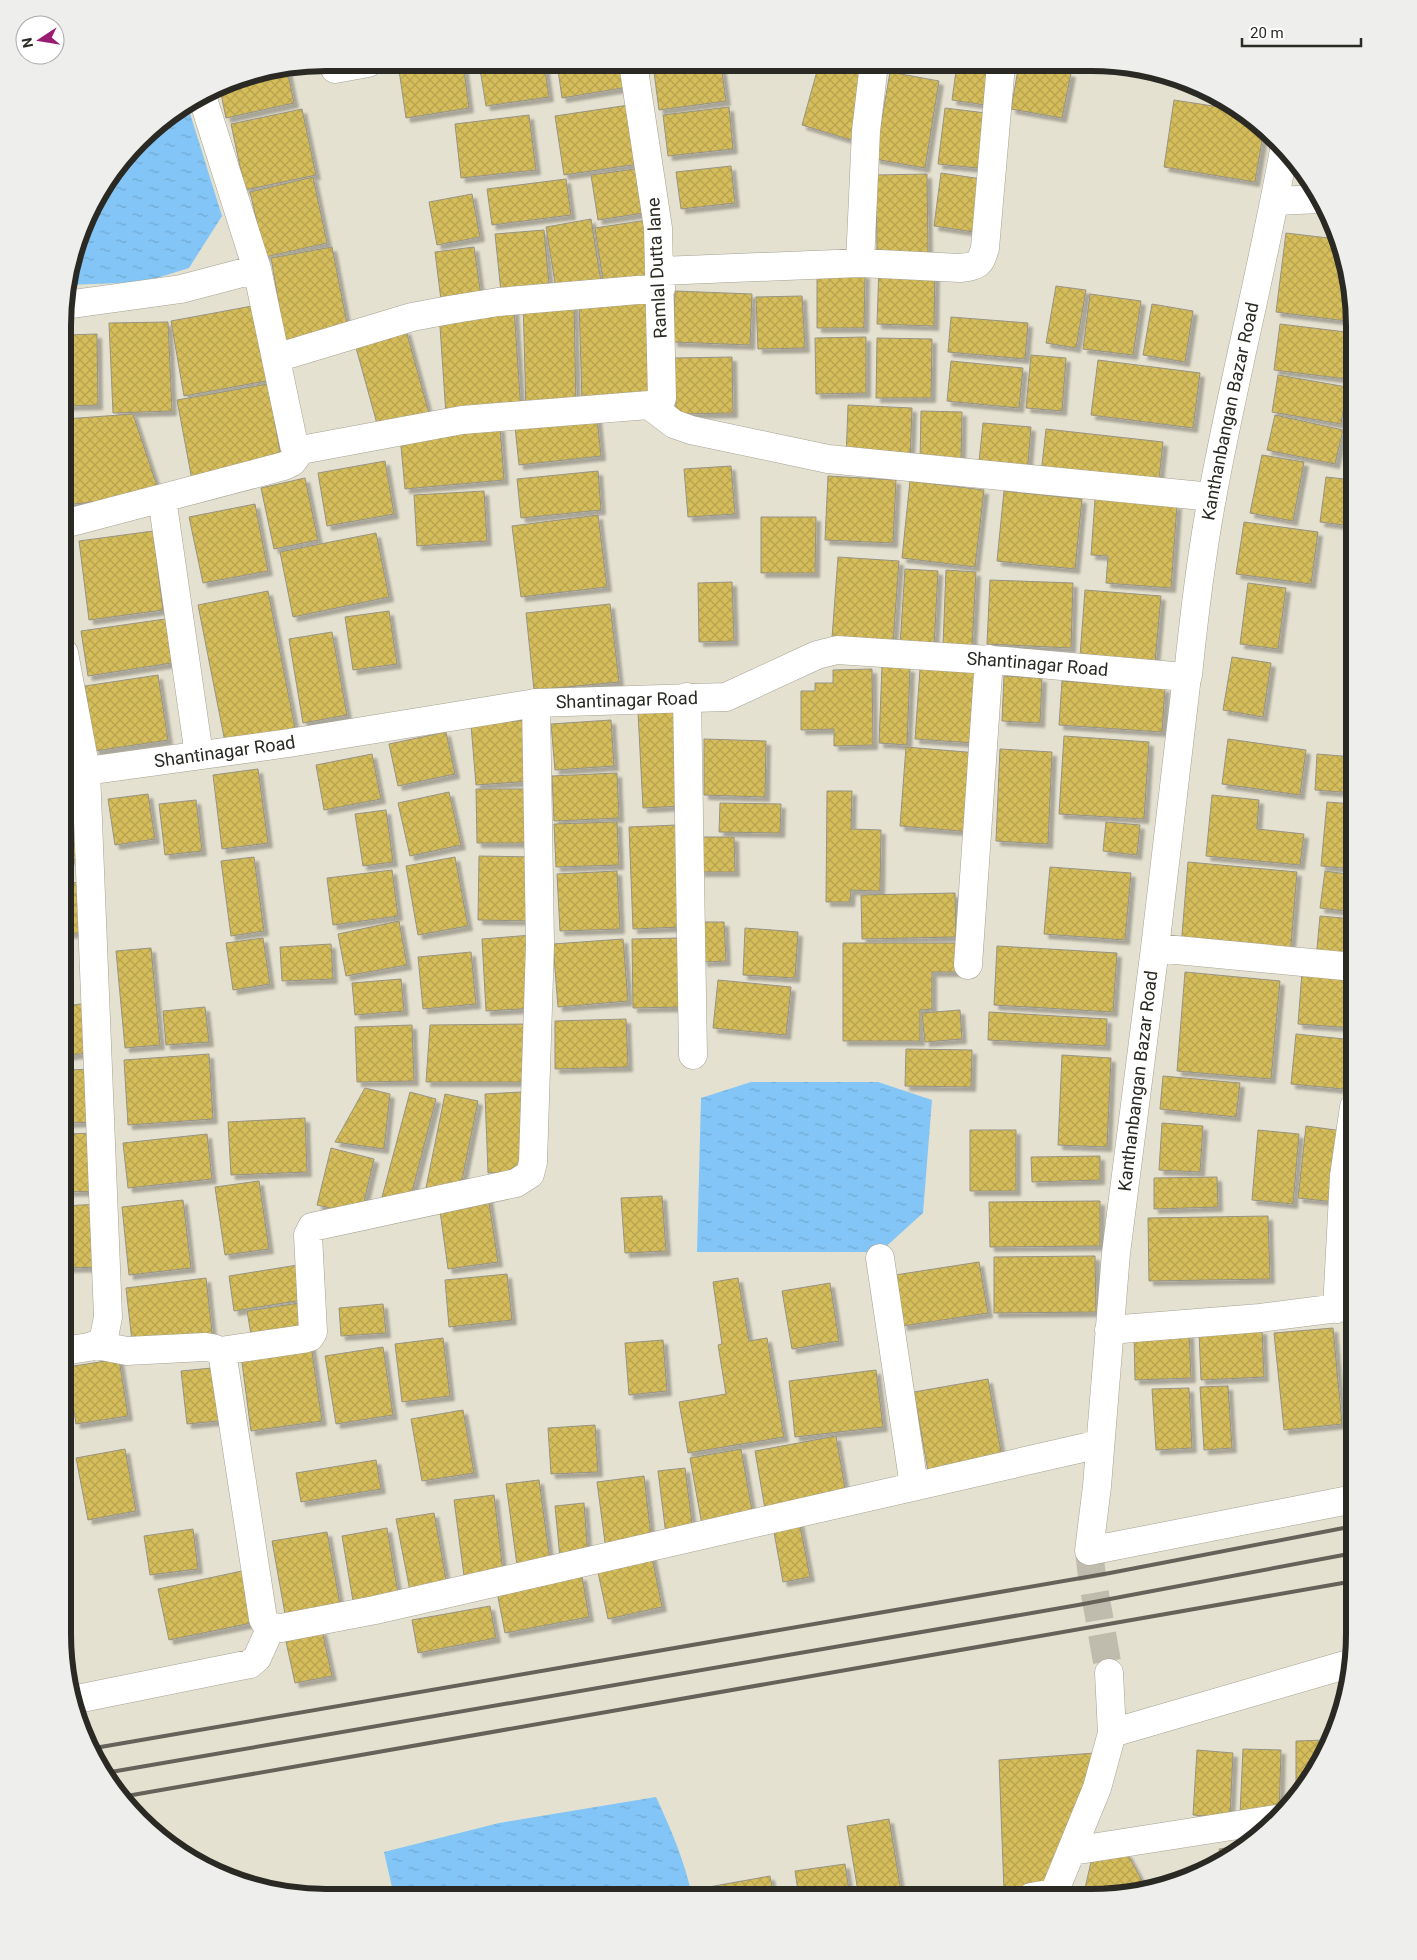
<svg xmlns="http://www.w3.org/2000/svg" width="1417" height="1960" viewBox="0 0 1417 1960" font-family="Roboto,sans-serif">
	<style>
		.water { fill: url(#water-ripples) }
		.building { fill: url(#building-cross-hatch); stroke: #979384; filter: url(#shadow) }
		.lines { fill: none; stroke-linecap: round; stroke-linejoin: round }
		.street-tunnel { stroke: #c0bcad; stroke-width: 28; stroke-dasharray: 28 14; stroke-linecap: butt }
		.street-casing { stroke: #a5a192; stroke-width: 29 }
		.secondary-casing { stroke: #a5a192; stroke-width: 29 }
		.street { stroke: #fff; stroke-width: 28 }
		.secondary { stroke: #fff; stroke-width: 28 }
		.rail { stroke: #656359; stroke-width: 4 }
		.labels { text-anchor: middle; stroke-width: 4.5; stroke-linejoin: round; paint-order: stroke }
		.street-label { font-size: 18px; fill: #2a2923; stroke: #fff }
		.rim { fill: none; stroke: #2a2923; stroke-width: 6 }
	</style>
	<defs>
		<pattern id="water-ripples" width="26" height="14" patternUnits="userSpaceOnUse" patternTransform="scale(1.25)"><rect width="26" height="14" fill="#83c5f6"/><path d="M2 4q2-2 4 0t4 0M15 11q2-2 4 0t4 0" fill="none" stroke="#71a9d3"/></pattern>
		<pattern id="building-cross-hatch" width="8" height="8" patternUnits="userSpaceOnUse" patternTransform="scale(1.25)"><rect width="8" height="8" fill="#d5bd5b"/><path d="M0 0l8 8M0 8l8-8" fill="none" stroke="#b7a24f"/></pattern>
		<filter id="shadow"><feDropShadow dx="4.5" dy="4.5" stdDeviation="1" flood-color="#0004"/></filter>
	</defs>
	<rect width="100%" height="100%" fill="#e5e1d0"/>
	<path class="water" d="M188 107 222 216 189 268 144 282 67 285 98 195 153 128Z
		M751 1082H878L932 1100 923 1213 880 1252H697L701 1098Z
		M656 1797C671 1829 685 1862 692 1896H394L384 1852 499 1823Z"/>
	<path class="building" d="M444 63H463L469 108 406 118 399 70Z
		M479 63H544L549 97 486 106Z
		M557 63H624L628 87 562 98Z
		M721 64 726 101 659 110 654 72Z
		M819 64H838L870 73 851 140 802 125Z
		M957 64H998L992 106 952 100Z
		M1019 64 1071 73 1062 118 1011 109Z
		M287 69 294 103 226 118 220 89 241 77Z
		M890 72 939 81 925 168 875 159Z
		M1174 100 1239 110 1251 117 1264 129 1255 182 1164 167Z
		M629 105 638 164 564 175 555 116Z
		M729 107 733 149 668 156 663 115Z
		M945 108 994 114 987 169 938 164Z
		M302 109 316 175 245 190 231 124Z
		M529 115 536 170 461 178 455 124Z
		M731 166 735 203 681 209 676 172Z
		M643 168 650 212 598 220 591 175Z
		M941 173 982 179 974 232 934 226Z
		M927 174 928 253H877L876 175Z
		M313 177 327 243 265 257 250 192Z
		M566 179 571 215 492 225 487 189Z
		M472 194 480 237 437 245 429 202Z
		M591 219 602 288 557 295 546 227Z
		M647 220 657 279 604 287 595 228Z
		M544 230 550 295 502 301 495 234Z
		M1286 233 1337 239 1349 274 1354 322 1276 312Z
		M332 247 349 334 286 346 271 258Z
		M474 247 482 303 442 308 435 252Z
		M879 266 935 267 934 326 877 324Z
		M817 274H865L864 328H817Z
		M1056 286 1086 290 1076 348 1046 343Z
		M675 291 752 294 750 345 673 342Z
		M1090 294 1141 301 1133 355 1083 349Z
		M802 296 805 348 758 349 756 297Z
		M650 297 653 400 582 402 579 299Z
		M574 300 576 411H526L523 301Z
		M263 304 277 379 184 396 171 321Z
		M1152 304 1193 311 1185 362 1143 355Z
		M514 308 521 411 446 415 439 312Z
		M951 317 1028 323 1025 359 948 352Z
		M168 322 172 411 113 413 109 323Z
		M1280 324 1354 333V380L1274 370Z
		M406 330 430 417 379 431 355 344Z
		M97 334 98 405 65 406V335Z
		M866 337V393L816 394 815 338Z
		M877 338 932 339 931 398H876Z
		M1031 355 1066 358 1062 411 1026 408Z
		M732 357 733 413 676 414 675 358Z
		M1098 360 1200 373 1193 428 1091 415Z
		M951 361 1023 368 1019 408 947 401Z
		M1278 375 1347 387 1341 424 1272 412Z
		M268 384 282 463 192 480 177 400Z
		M848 405 912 408 910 462 846 459Z
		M921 411 962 412 961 462 920 461Z
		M133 414 160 495 64 505 65 419Z
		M1275 415 1343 430 1335 464 1267 450Z
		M597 418 601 456 519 465 515 427Z
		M983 423 1031 427 1027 475 978 471Z
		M500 427 504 480 405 489 400 436Z
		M1046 429 1163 442 1158 488 1041 474Z
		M1262 455 1304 462 1293 521 1250 513Z
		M385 461 394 514 327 526 318 473Z
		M731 466 735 514 688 517 684 469Z
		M598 471 601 510 521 518 517 479Z
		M828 476 896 480 893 543 825 540Z
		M1326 477 1354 480V509L1352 526 1320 522Z
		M305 478 318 540 274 549 261 488Z
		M910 481 984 490 975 567 902 558Z
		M484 491 487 541 417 546 414 495Z
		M1004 491 1082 499 1075 569 997 561Z
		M1095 499 1177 505 1171 588 1106 583 1108 556 1091 555Z
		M255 504 268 571 203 583 189 517Z
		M598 515 607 587 521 597 512 526Z
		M761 517H816L815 573H761Z
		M1244 522 1318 532 1311 584 1236 574Z
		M153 531 163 610 89 620 79 541Z
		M376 533 389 597 293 617 280 552Z
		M838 557 899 561 893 643 832 638Z
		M905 569 938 571 934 647 900 645Z
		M946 570 976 572 972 647 943 645Z
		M990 580 1073 583 1071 648 987 644Z
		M732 582 734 641 699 642 698 583Z
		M1248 583 1286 588 1278 649 1240 644Z
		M1085 590 1161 596 1155 662 1080 656Z
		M268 591 295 728 225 742 198 605Z
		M610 604 619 682 534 690 526 613Z
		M389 611 397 664 353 670 345 617Z
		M172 618 178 662 88 676 81 631Z
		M332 632 347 715 303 723 289 639Z
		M1232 657 1271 663 1263 717 1223 710Z
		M882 666 910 668 907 745 879 743Z
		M872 669 873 745 834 746V729L801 730V691H815V683H833V670Z
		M920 669 978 672 974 743 915 739Z
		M158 675 168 740 95 751 85 686Z
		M1004 676 1042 678 1040 723 1002 721Z
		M1062 681 1165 688 1162 732 1059 725Z
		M678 709 683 806 643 808 638 712Z
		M527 720 533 781 476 785 471 725Z
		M611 720 614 766 555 770 551 724Z
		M64 728 67 754H64Z
		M446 732 455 774 398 786 389 744Z
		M1064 736 1149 742 1144 819 1059 814Z
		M704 739 766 741 765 797 704 795Z
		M1228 739 1306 750 1300 795 1222 784Z
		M906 747 978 753 972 832 900 826Z
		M1000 749 1052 752 1048 844 996 841Z
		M372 754 381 799 324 810 316 765Z
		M1317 754 1354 757V793L1315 790Z
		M258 769 268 843 222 849 213 775Z
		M617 773 619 818 554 821 552 776Z
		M84 785 87 859 64 860V786Z
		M476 789H530V843H477Z
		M827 791H852L851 829 881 830 880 891 851 890 850 902H826Z
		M449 792 461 845 410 856 398 803Z
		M148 794 155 839 115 845 108 799Z
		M1212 795 1259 800 1257 829 1304 834 1300 865 1206 856Z
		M196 800 202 851 165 855 159 804Z
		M1327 802 1354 804V869L1321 866Z
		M720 803 781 804 780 833 719 832Z
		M386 810 393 862 363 866 355 814Z
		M617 822 619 865 556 867 554 824Z
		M1106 822 1140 825 1137 855 1103 851Z
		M677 825 681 927 633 929 629 827Z
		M700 837H734L735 872H700Z
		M479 856 535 857 534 921 478 920Z
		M254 857 264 931 231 936 221 861Z
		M455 857 468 926 418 935 406 866Z
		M1188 862 1297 872 1290 957 1181 947Z
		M1050 867 1131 873 1125 940 1044 934Z
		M392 870 398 916 333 925 327 878Z
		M617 871 620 929 560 931 557 874Z
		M1325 871 1354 875V912L1320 908Z
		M85 882 90 932 64 934V883Z
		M955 893 956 937 862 939 861 895Z
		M1320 916 1354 919V963L1316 959Z
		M399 921 407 965 346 976 338 934Z
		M700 922H724L726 961 703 962Z
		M745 928 798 932 795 978 743 975Z
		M532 935 537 1008 486 1011 482 939Z
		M263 938 270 984 233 990 226 943Z
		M681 938 683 1007 633 1008 632 939Z
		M623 939 628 1001 558 1007 553 944Z
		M843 943H963V972H932V1009L920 1010V1041H843Z
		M331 944 333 979 282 981 280 947Z
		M997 946 1117 953 1113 1012 994 1005Z
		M151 948 160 1045 125 1048 116 951Z
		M471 952 476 1004 423 1009 418 957Z
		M1185 972 1280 981 1271 1079 1177 1071Z
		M1302 972 1354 976V1028L1298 1024Z
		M401 979 404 1011 355 1015 352 983Z
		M718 980 791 987 786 1035 713 1028Z
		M90 1003 95 1052 63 1056 64 1006Z
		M205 1007 209 1042 166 1045 163 1011Z
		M960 1010 962 1039 925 1042 922 1013Z
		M989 1012 1107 1019 1106 1046 988 1040Z
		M626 1019 628 1067 555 1069V1021Z
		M530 1024 527 1082H426L430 1025Z
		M412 1025 414 1081 357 1082 355 1027Z
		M1296 1034 1354 1040 1353 1090 1291 1084Z
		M906 1049 972 1050 971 1087 905 1086Z
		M209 1054 213 1119 128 1125 124 1060Z
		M1062 1055 1111 1058 1107 1147 1058 1145Z
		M98 1069 100 1122 63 1123V1070Z
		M1163 1076 1240 1083 1236 1117 1160 1109Z
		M365 1088 390 1094 384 1149 335 1142Z
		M410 1092 436 1099 409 1204 382 1197Z
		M521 1092 525 1171 488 1173 485 1094Z
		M445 1094 478 1101 459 1195 426 1188Z
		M305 1118 307 1172 231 1175 228 1122Z
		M1162 1123 1203 1126 1200 1172 1159 1170Z
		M1306 1126 1343 1131 1335 1202 1298 1198Z
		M970 1130H1016V1191H970Z
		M1258 1130 1299 1134 1293 1204 1252 1200Z
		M99 1133 101 1191 63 1192V1134Z
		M207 1134 212 1179 128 1188 123 1143Z
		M331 1148 374 1159 361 1215 317 1205Z
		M1100 1156V1180L1032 1182 1031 1157Z
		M1217 1177 1218 1207 1154 1209V1178Z
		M259 1181 269 1249 225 1255 215 1187Z
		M488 1196 498 1262 448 1269 439 1204Z
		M662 1196 666 1251 625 1253 621 1198Z
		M183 1200 191 1268 129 1275 122 1207Z
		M1100 1201V1246L990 1247 989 1202Z
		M100 1204 103 1267 63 1268V1206Z
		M1268 1216 1270 1279 1149 1281 1148 1218Z
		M1095 1256 1096 1312 994 1313V1257Z
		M979 1262 988 1313 903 1326 895 1275Z
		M304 1264 309 1299 234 1311 229 1276Z
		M507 1274 512 1320 449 1327 445 1280Z
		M206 1278 213 1341 133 1350 126 1288Z
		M738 1278 749 1341 767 1338 784 1437 688 1453 679 1402 726 1394 718 1345 722 1344 713 1282Z
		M830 1283 839 1341 792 1349 782 1291Z
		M306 1302 310 1331 252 1340 247 1311Z
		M383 1304 386 1333 341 1336 339 1308Z
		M1333 1328 1342 1424 1284 1430 1274 1333Z
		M1262 1330 1264 1377 1201 1380 1199 1332Z
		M1189 1333 1191 1378 1135 1380 1134 1334Z
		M443 1338 450 1396 402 1402 395 1344Z
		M663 1340 667 1391 629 1395 625 1343Z
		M311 1345 322 1421 251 1431 241 1355Z
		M383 1347 393 1415 336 1424 325 1356Z
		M119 1359 128 1416 76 1424 67 1367Z
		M222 1367 227 1420 187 1424 181 1371Z
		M876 1370 883 1427 795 1437 789 1381Z
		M988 1379 1003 1463 929 1477 914 1392Z
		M1228 1386 1232 1448 1204 1450 1200 1387Z
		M1189 1388 1192 1448 1156 1450 1152 1389Z
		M463 1410 474 1473 422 1481 411 1419Z
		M595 1425 598 1472 551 1474 548 1428Z
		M836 1436 846 1494 765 1509 755 1451Z
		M125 1449 136 1511 88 1520 76 1458Z
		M741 1449 753 1516 702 1525 690 1458Z
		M376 1460 381 1489 301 1502 296 1473Z
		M685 1468 693 1531 666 1535 658 1471Z
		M644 1476 652 1544 606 1550 597 1482Z
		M539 1480 550 1561 517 1565 506 1484Z
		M494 1495 503 1572 464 1576 454 1500Z
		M584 1503 588 1556 560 1558 555 1506Z
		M434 1513 448 1590 411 1596 396 1519Z
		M798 1515 810 1577 783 1582 772 1521Z
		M387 1528 399 1599 354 1607 342 1536Z
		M193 1529 198 1569 150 1575 144 1536Z
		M327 1532 342 1615 287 1625 272 1541Z
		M651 1552 662 1607 608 1619 596 1563Z
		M251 1569 261 1621 169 1640 158 1589Z
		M582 1576 589 1617 505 1633 497 1592Z
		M490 1606 496 1638 418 1653 412 1620Z
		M322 1630 332 1676 295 1683 285 1637Z
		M1326 1740 1327 1747 1310 1781 1296 1796V1741Z
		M1243 1749 1281 1750 1279 1816 1240 1814Z
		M1197 1750 1233 1753 1230 1818 1193 1815Z
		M1095 1753 1046 1889 1004 1891 999 1760Z
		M889 1819 902 1897H859L847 1826Z
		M1245 1845 1221 1861 1219 1849Z
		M1127 1853 1147 1890 1083 1897 1091 1862Z
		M845 1864 850 1897H799L795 1871Z
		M770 1876 774 1897 704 1896 703 1888Z"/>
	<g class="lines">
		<path class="street-tunnel" d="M1089 1551 1092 1577 1109 1673"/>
		<g class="street-casing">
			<path id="street" d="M335 69 368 63
				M1275 201 1321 199
				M860 263 866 131 874 64
				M257 269 294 445 296 449 301 450 462 420 649 405 657 403 662 398 658 228 633 63
				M660 271 860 263 960 268C978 266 980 265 985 248L1001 64
				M65 305 181 289 257 269 203 99
				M276 358 412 317 449 310 498 302 661 288
				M649 405 674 424 691 430 828 459 1212 497
				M162 498 199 755
				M64 524 284 466 292 462 301 450
				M1187 676 1155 948 1116 1253 1097 1486 1089 1551 1354 1499
				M687 697 693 1055
				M1155 948 1354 967
				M968 965 989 659
				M880 1258 914 1486
				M1337 1309 1344 1176 1354 1107
				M1109 1330 1260 1318 1354 1306
				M96 1345 127 1351 205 1347C215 1348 219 1349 223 1358L263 1619C267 1627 272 1627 281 1628L375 1610 1100 1444
				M63 1351 89 1347 103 1342 108 1317 86 771 64 653
				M220 1351 303 1339 310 1337 313 1332 308 1235 312 1227 516 1183 530 1174 533 1162 540 944 536 703
				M1109 1673 1112 1733
				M72 1700 250 1664 257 1658 271 1627
				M1072 1851 1276 1819
				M1031 1897 1054 1893 1097 1788 1112 1733 1352 1663"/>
		</g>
		<g class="secondary-casing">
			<g id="secondary">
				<path id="s1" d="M64 770 86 771 289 743 536 703 726 697 817 655 837 650 1005 661 1185 677 1188 675C1194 616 1201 557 1212 498 1233 382 1263 267 1284 150"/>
			</g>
		</g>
		<use href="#street" class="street"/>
		<use href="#secondary" class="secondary"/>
		<path class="rail" d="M89 1749 1110 1573 1354 1526
			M105 1773 1078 1605 1354 1553
			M121 1797 1354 1581"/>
	</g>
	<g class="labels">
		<g class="street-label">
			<text transform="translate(657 268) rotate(-93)" y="6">Ramlal Dutta lane</text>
			<text dy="6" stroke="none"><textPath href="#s1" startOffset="1408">Kanthanbangan Bazar Road</textPath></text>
			<text dy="6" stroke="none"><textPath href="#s1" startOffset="989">Shantinagar Road</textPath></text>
			<text dy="6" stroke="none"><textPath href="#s1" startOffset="568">Shantinagar Road</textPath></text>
			<text dy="6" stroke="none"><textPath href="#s1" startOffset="162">Shantinagar Road</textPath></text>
			<text transform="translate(1138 1081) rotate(-83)" y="6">Kanthanbangan Bazar Road</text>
		</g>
	</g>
	<path d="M0 0H1417V1960H0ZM326 71H1091A255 255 0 0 1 1346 326V1634A255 255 0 0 1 1091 1889H326A255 255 0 0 1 71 1634V326A255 255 0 0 1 326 71Z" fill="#eeeeed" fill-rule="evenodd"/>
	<path class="rim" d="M326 71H1091A255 255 0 0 1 1346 326V1634A255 255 0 0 1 1091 1889H326A255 255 0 0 1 71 1634V326A255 255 0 0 1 326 71Z"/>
	<g transform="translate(40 40) rotate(258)"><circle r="24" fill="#ffffff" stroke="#aaa9a7"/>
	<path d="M0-4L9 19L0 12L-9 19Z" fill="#9a1d74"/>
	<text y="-8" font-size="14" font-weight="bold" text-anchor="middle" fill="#2a2923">N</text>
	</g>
	<path d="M1242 38v8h119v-8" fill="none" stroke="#2a2923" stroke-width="2.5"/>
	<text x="1250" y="38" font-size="15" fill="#2a2923" stroke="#ffffff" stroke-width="4" paint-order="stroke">20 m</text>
</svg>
